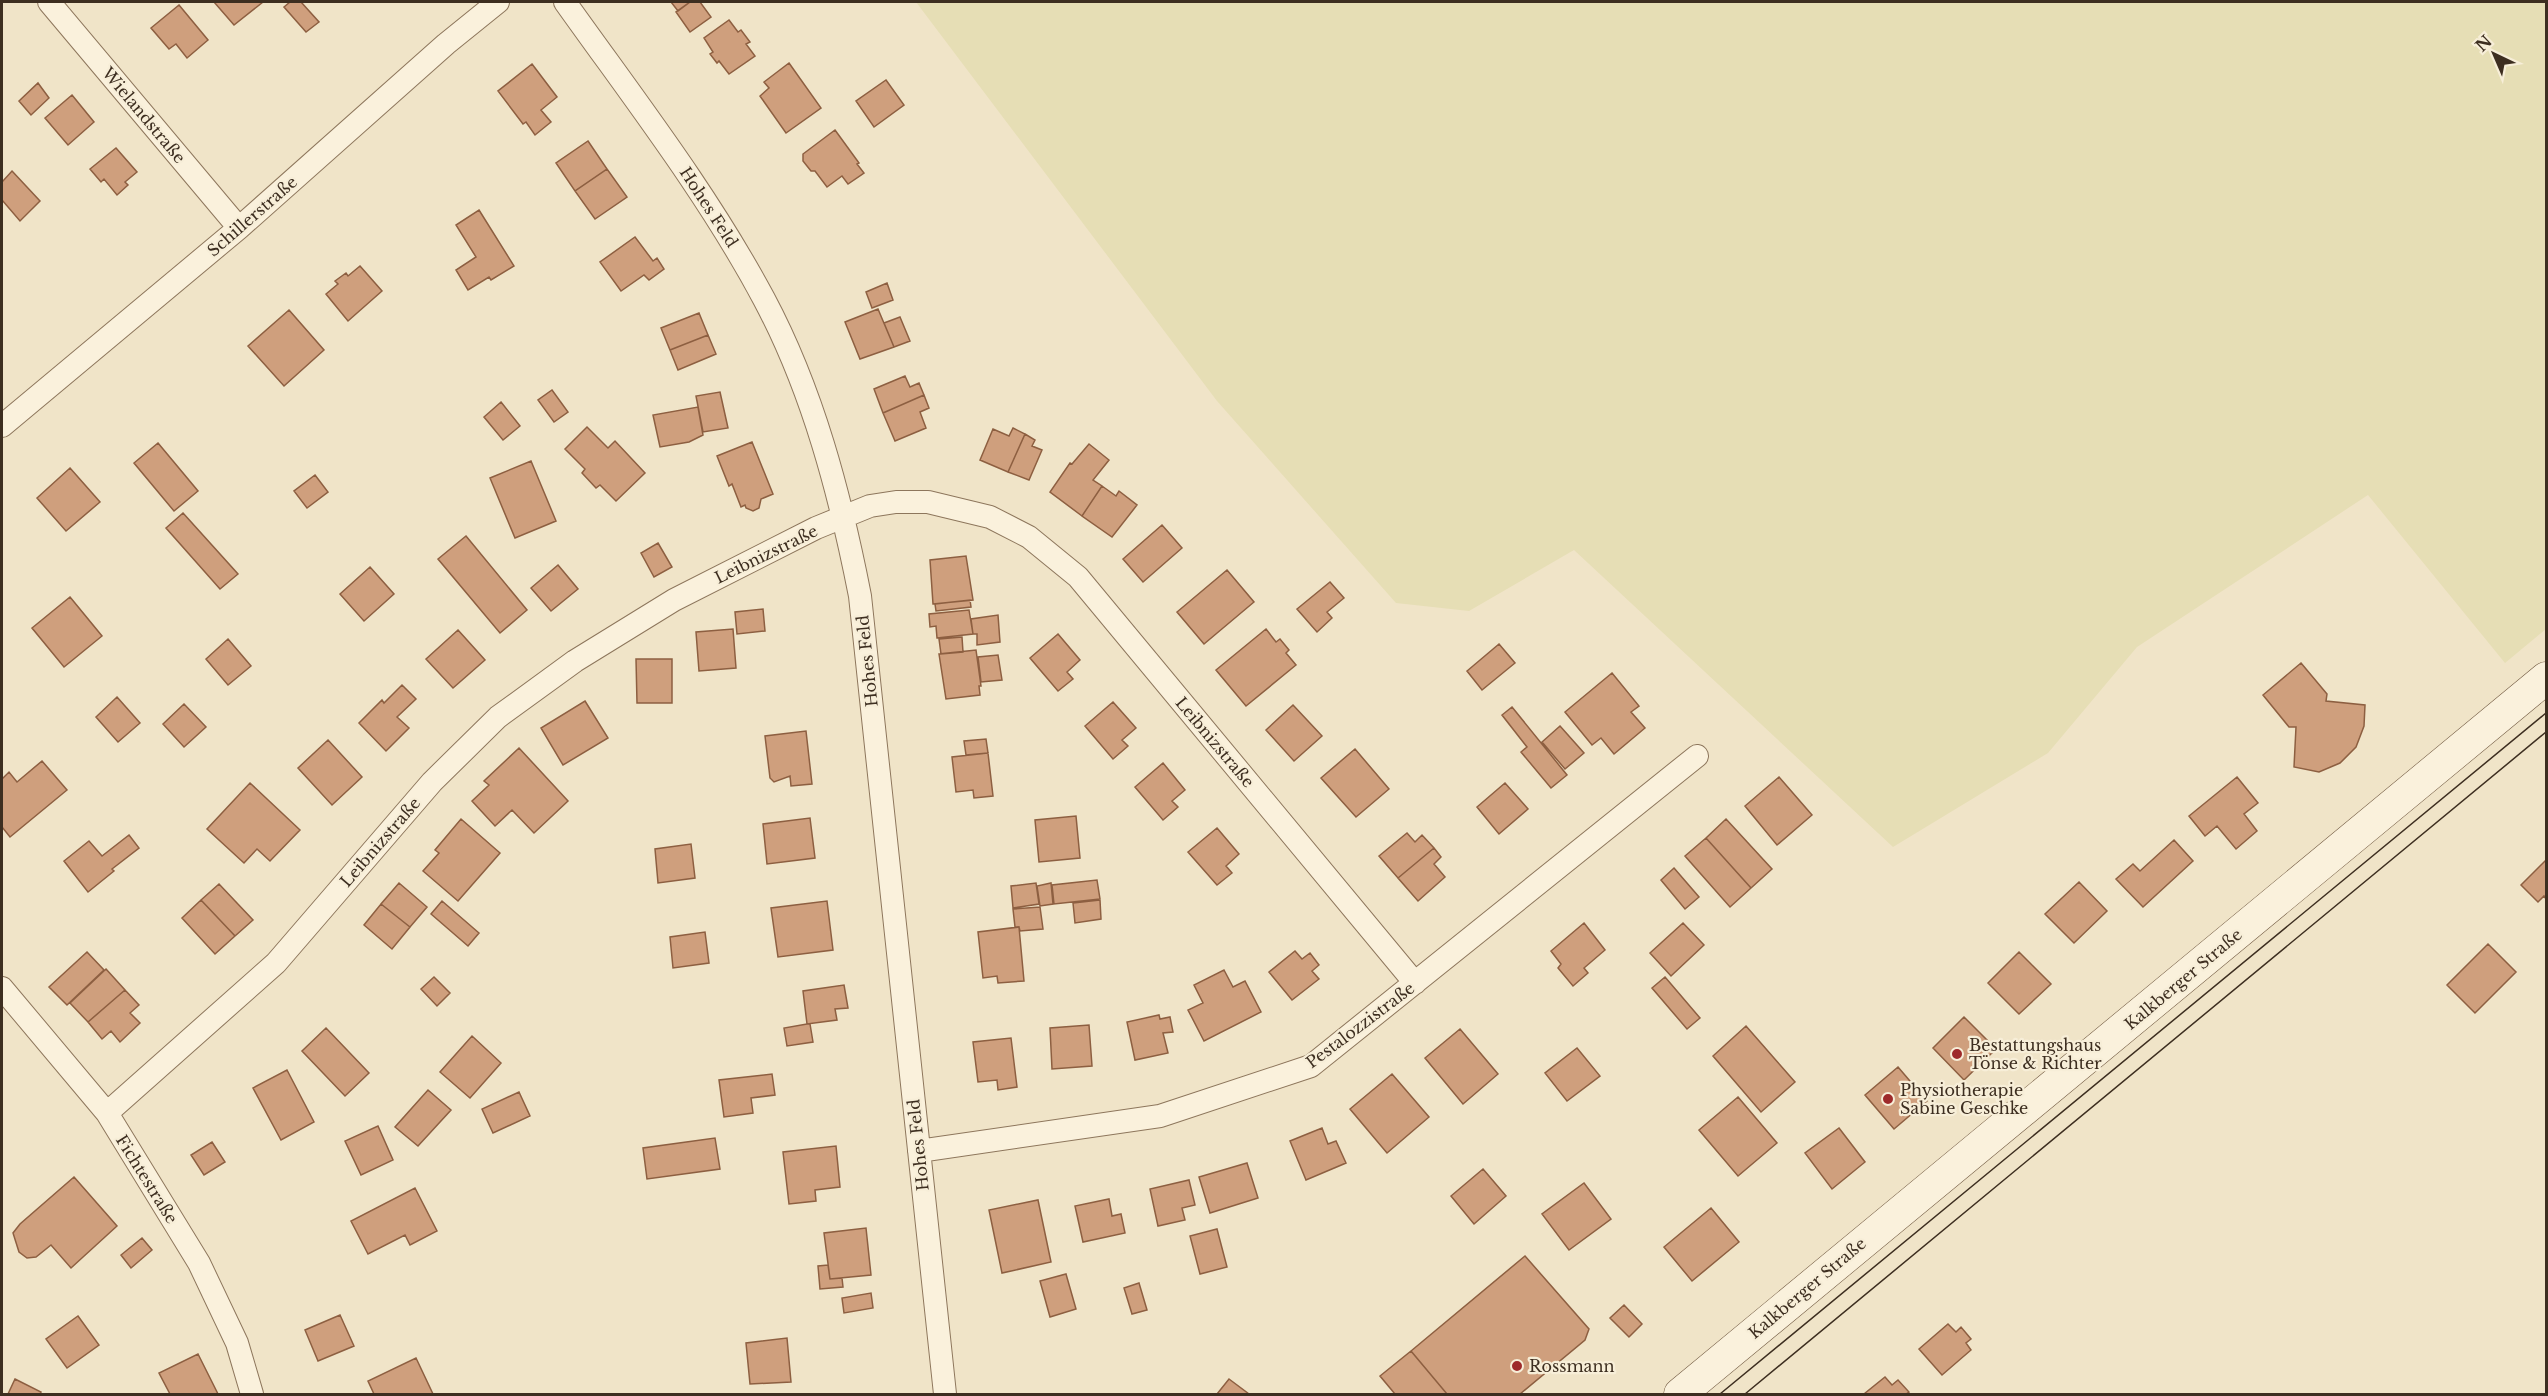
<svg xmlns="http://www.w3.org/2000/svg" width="2548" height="1396" viewBox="0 0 2548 1396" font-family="'Libre Baskerville',serif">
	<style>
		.farmland { fill: #e6deb5 }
		.building { fill: #cf9f7d; stroke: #8d5f41; stroke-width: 1.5 }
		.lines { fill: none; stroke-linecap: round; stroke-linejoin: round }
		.minor-casing { stroke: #8d765c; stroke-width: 24 }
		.secondary-casing { stroke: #6f573f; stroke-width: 33 }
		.minor { stroke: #faf1dc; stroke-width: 22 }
		.secondary { stroke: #faf1dc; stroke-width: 32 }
		.tram { stroke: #3d2e20; stroke-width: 1.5 }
		.poi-dot { fill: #9e2a2b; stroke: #f7eed8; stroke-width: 2 }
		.labels { text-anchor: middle; stroke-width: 4.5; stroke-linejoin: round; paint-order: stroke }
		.street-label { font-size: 16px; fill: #3d2e20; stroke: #f7eed8 }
		.poi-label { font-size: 16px; fill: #3d2e20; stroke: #f7eed8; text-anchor: start }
	</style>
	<rect width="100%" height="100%" fill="#f0e4c8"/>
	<path class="farmland" d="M916 2H2546V629L2505 663 2368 495 2137 647 2048 753 1893 847 1574 550 1469 611 1396 603 1217 401Z"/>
	<path class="building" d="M214 2H263L234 25Z
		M290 2H301L319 22 306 32 284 7Z
		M671 2H690L678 11Z
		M690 2H700L711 17 690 32 676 12Z
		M179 5 208 40 187 58 176 44 169 49 151 28Z
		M729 20 738 32 741 30 750 42 746 44 755 56 729 74 719 61 717 63 710 54 713 52 704 38Z
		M789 63 821 108 786 133 760 96 769 88 764 82Z
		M532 64 557 97 541 110 551 122 535 135 526 122 523 124 498 91Z
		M886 80 904 105 874 127 856 101Z
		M38 83 49 98 31 115 19 101Z
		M72 95 94 122 68 145 45 118Z
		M835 130 859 163 857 164 864 173 848 184 842 176 827 187 815 171H811L803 161V154Z
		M588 141 607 169 575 191 556 163Z
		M116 148 137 172 125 182 128 185 117 195 104 179 101 182 90 169Z
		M607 169 627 197 595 219 575 191Z
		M12 171 40 201 20 221 2 200V182Z
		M479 210 514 266 491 280 489 277 468 290 456 270 476 257 456 225Z
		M635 237 653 261 657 258 664 269 649 280 644 275 621 291 600 262Z
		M360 266 382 291 348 321 326 294 338 284 335 281 346 273 348 276Z
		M887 283 893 300 872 308 866 292Z
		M878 309 894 347 860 359 845 322Z
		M289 310 324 350 284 386 248 346Z
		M699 313 708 335 670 350 661 328Z
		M900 317 910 341 894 347 884 323Z
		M708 335 716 354 678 370 670 350Z
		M905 376 910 387 919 383 924 395 883 413 874 389Z
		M552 390 568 412 554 422 538 400Z
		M720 392 728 428 703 432 696 396Z
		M924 395 929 408 920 412 926 428 895 441 883 413Z
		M501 402 520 426 503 440 484 417Z
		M698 407 703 435 689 442 660 447 653 415Z
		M587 427 608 448 615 441 645 473 616 501 600 485 596 488 582 473 585 469 565 449Z
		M1013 428 1025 434 1008 472 980 460 993 429 1009 436Z
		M1025 434 1035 440 1032 446 1042 450 1029 480 1008 472Z
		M752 442 773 494 761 499 759 508 753 511 746 508 745 505 741 507 732 484 729 486 717 456Z
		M158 443 198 491 174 511 134 463Z
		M1089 444 1109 460 1093 480 1102 486 1082 516 1050 492 1070 463 1072 464Z
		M531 461 556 521 515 538 490 478Z
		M70 468 100 502 66 531 37 498Z
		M315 475 328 492 307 508 294 491Z
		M1102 486 1116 496 1119 491 1137 505 1112 537 1082 516Z
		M183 513 238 574 220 589 166 528Z
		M1162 525 1182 548 1143 582 1123 559Z
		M466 536 527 610 500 633 438 559Z
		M658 543 672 567 654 577 641 553Z
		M966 556 973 600 933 604 930 560Z
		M558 565 578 589 551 611 531 588Z
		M370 567 394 594 364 621 340 594Z
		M1227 570 1254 602 1204 644 1177 612Z
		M1330 582 1344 598 1327 612 1332 618 1317 632 1297 609Z
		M70 597 102 636 64 667 32 628Z
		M970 600 971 607 936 611 935 604Z
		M763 609 765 631 737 634 735 612Z
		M969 610 973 634 937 638 936 626 930 627 929 614Z
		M998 615 1000 642 977 645V634H973L971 619Z
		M733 629 736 668 699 671 696 632Z
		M1266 629 1276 642 1280 639 1289 650 1286 653 1296 665 1246 706 1216 670Z
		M458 630 485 660 453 688 426 659Z
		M1058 634 1080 660 1067 672 1073 679 1058 691 1030 658Z
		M962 637 963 652 941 654 939 639Z
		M228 639 251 666 228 685 206 659Z
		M1499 644 1515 663 1482 690 1467 671Z
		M976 650 981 686H979L980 695 946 699 939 654Z
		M998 655 1002 680 981 682 978 657Z
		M636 659H672V703H637Z
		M2301 663 2327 694 2326 701 2365 705 2364 726 2356 747 2340 763 2319 772 2294 767 2296 727H2289L2263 695Z
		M1612 673 1639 706 1631 712 1645 728 1614 754 1601 738 1592 745 1565 712Z
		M402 685 416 699 397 717 409 728 386 751 359 723 382 700 384 703Z
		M117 697 140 723 118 742 96 717Z
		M585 701 608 738 563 765 541 728Z
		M1113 702 1136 728 1122 740 1128 746 1113 759 1085 726Z
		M184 704 206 727 184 747 163 724Z
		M1293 705 1322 736 1294 761 1266 730Z
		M1512 707 1567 775 1551 788 1521 752 1527 747 1502 715Z
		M1560 726 1584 753 1565 769 1542 742Z
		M806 731 812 784 791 786 790 776 774 782 770 778 765 736Z
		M986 739 988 753 966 755 964 741Z
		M328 740 362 777 332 805 298 768Z
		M519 748 568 801 534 833 512 810 495 826 472 801 489 785 484 781Z
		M1355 749 1389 789 1356 817 1321 778Z
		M988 753 993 796 974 798 973 790 956 792 952 757Z
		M42 761 67 790 10 837 2 827V779L9 772 17 782Z
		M1163 763 1185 790 1172 801 1178 807 1163 820 1135 787Z
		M1779 777 1812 815 1777 845 1745 806Z
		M2237 777 2258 803 2244 814 2257 831 2236 849 2217 826 2205 836 2189 816Z
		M250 783 300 830 270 861 257 849 244 863 207 829Z
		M1505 783 1528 809 1499 834 1477 807Z
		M1076 816 1080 858 1039 862 1035 820Z
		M810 818 815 858 767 864 763 824Z
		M461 819 500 853 458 901 423 871 439 853 435 850Z
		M1726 819 1772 869 1751 888 1706 838Z
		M1217 828 1239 854 1226 866 1232 873 1217 885 1188 852Z
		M1407 833 1415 842 1422 835 1434 848 1398 878 1379 856Z
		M129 835 139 848 112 869 114 871 88 892 64 861 89 841 102 856Z
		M1706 838 1751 888 1730 907 1685 856Z
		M2174 840 2193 861 2143 907 2116 879 2133 864 2140 871Z
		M691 844 695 878 658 883 655 849Z
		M1434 848 1441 857 1434 864 1445 877 1418 901 1398 878Z
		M2546 860V899L2544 896 2538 902 2521 885Z
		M1674 868 1699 897 1685 909 1661 880Z
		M1097 880 1100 899 1054 904 1052 885Z
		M2079 882 2107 911 2074 943 2045 914Z
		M399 883 427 907 410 927 381 904Z
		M1036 883 1039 904 1013 908 1011 886Z
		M1051 883 1053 904 1040 906 1037 886Z
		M219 884 253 920 235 936 201 900Z
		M201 900 235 936 215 954 182 918Z
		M1100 900 1101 919 1075 923 1073 903Z
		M442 901 479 933 468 946 431 914Z
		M827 901 833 950 778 957 771 908Z
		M381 904 410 927 392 949 364 925Z
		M1040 907 1043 929 1020 931 1019 927H1015L1013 909Z
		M1584 923 1605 950 1584 968 1588 973 1573 986 1558 968 1561 964 1551 951Z
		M1683 923 1704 945 1671 976 1650 953Z
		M1019 927 1024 981 998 983 997 976 983 978 978 932Z
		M705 932 709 963 673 968 670 937Z
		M2488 944 2516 972 2475 1013 2447 985Z
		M1295 951 1302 959 1310 953 1319 965 1312 971 1319 979 1292 1000 1269 972Z
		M87 952 104 970 67 1005 49 987Z
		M2019 952 2051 984 2019 1014 1988 983Z
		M106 969 125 990 88 1022 70 1003Z
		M1224 970 1233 987 1245 981 1261 1012 1204 1041 1188 1010 1203 1003 1194 985Z
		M434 977 450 993 437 1006 421 989Z
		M1665 977 1700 1018 1687 1029 1652 988Z
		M844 985 848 1008 835 1009 837 1020 807 1024 803 991Z
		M125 990 139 1005 130 1013 140 1023 120 1042 111 1031 102 1039 88 1022Z
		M1159 1015 1160 1019 1170 1017 1173 1032 1163 1033 1168 1053 1135 1060 1127 1022Z
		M1964 1017 1996 1049 1964 1080 1933 1048Z
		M807 1024H810L813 1042 787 1046 784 1028Z
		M1089 1025 1092 1066 1052 1069 1050 1028Z
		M1746 1026 1795 1082 1761 1112 1713 1056Z
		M326 1028 369 1073 345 1096 302 1051Z
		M1460 1029 1498 1074 1463 1104 1425 1058Z
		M472 1036 501 1063 470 1098 440 1072Z
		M1011 1038 1017 1087 998 1090 997 1080 978 1082 973 1042Z
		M1577 1048 1600 1076 1567 1101 1545 1073Z
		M1898 1067 1927 1101 1894 1129 1865 1095Z
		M287 1070 314 1122 281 1140 253 1088Z
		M772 1074 775 1095 751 1098 753 1113 724 1117 719 1080Z
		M1392 1074 1429 1117 1387 1153 1350 1109Z
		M428 1090 451 1110 418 1146 395 1127Z
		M519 1092 530 1116 493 1133 482 1109Z
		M1738 1097 1777 1143 1738 1176 1699 1130Z
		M378 1126 393 1160 361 1175 345 1141Z
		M1322 1128 1328 1144 1336 1141 1346 1163 1306 1180 1290 1141Z
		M1839 1128 1865 1162 1832 1189 1805 1153Z
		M715 1138 720 1169 647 1179 643 1148Z
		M212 1142 225 1162 204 1175 191 1155Z
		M836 1146 840 1187 815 1190 816 1201 789 1204 783 1152Z
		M1247 1163 1258 1198 1210 1213 1199 1177Z
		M1483 1169 1506 1196 1474 1224 1451 1196Z
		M74 1177 117 1226 71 1268 51 1245 36 1257 27 1258 19 1252 13 1233 20 1224Z
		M1189 1180 1195 1205 1182 1208 1185 1220 1158 1226 1150 1189Z
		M1584 1183 1611 1219 1569 1250 1542 1214Z
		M415 1188 437 1231 410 1245 405 1235 368 1254 351 1221Z
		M1109 1199 1112 1216 1121 1214 1125 1233 1083 1242 1075 1206Z
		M1038 1200 1051 1262 1002 1273 989 1210Z
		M1711 1208 1739 1242 1692 1281 1664 1247Z
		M866 1228 871 1275 830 1279 824 1233Z
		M1217 1229 1227 1267 1200 1274 1190 1236Z
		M142 1238 152 1250 131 1268 121 1255Z
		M1525 1256 1589 1329 1585 1340 1520 1394H1447L1411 1351Z
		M828 1265 830 1279 842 1278 843 1287 820 1289 818 1266Z
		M1066 1274 1076 1309 1050 1317 1040 1281Z
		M1139 1283 1147 1310 1132 1314 1124 1288Z
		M871 1293 873 1308 844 1313 842 1298Z
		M1624 1305 1642 1324 1629 1337 1610 1318Z
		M340 1315 354 1346 318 1361 305 1330Z
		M78 1316 99 1345 67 1368 46 1339Z
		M1948 1324 1956 1332 1961 1327 1971 1339 1966 1343 1971 1350 1942 1375 1919 1349Z
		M787 1338 791 1382 750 1384 746 1343Z
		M1411 1351 1447 1394H1395L1380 1376Z
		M198 1354 218 1394H170L159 1373Z
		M416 1358 433 1394H374L368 1381Z
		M1885 1377 1892 1385 1898 1380 1909 1392 1906 1394H1864Z
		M15 1379 41 1392 40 1394H8Z
		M1229 1379 1249 1394H1217Z"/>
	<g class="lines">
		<g class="minor-casing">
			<path id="minor" d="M49 2 239 228
				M565 2C634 99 708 194 764 299 813 391 840 494 860 596L945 1394
				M2 426 239 228 446 44 498 2
				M2 988 107 1113 199 1263 237 1343 252 1394
				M107 1113 276 963 432 782 498 717 575 661 674 600 816 528 870 506 896 502H928L990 517 1029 537 1078 577 1415 983
				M919 1151 1160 1116 1311 1066 1697 756"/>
		</g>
		<g class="secondary-casing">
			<path id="secondary" d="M1680 1394 2546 678"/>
		</g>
		<use href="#minor" class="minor"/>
		<use href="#secondary" class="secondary"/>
		<path class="tram" d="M1720 1394 2546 713
			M1745 1394 2546 732"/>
	</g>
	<g class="poi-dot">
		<circle cx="1957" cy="1054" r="6"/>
		<circle cx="1888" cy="1099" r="6"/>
		<circle cx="1517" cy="1366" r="6"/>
	</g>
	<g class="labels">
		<g class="street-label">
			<text transform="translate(144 115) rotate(50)" y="6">Wielandstraße</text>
			<text transform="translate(709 207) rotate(57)" y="6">Hohes Feld</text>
			<text transform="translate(252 216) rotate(-41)" y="6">Schillerstraße</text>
			<text transform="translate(766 554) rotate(-26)" y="6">Leibnizstraße</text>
			<text transform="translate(867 661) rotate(-96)" y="6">Hohes Feld</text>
			<text transform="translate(1215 742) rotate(50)" y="6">Leibnizstraße</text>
			<text transform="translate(380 842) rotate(-49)" y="6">Leibnizstraße</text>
			<text transform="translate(2183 979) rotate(-40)" y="6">Kalkberger Straße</text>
			<text transform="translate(1360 1025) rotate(-37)" y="6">Pestalozzistraße</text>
			<text transform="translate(918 1145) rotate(-96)" y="6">Hohes Feld</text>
			<text transform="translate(147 1179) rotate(58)" y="6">Fichtestraße</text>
			<text transform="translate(1807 1288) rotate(-40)" y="6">Kalkberger Straße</text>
		</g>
		<g class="poi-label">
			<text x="1969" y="1051">Bestattungshaus<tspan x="1969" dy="18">Tönse &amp; Richter</tspan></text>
			<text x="1900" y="1096">Physiotherapie<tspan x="1900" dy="18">Sabine Geschke</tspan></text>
			<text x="1529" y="1372">Rossmann</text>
		</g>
	</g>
	<rect width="2548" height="1396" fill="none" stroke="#3d2e20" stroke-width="6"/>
	<g transform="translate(2494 54) rotate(316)" stroke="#f7eed8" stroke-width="4.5" paint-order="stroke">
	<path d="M0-4.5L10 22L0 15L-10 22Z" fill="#3d2e20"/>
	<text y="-9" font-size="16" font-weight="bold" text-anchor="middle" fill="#3d2e20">N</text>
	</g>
</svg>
